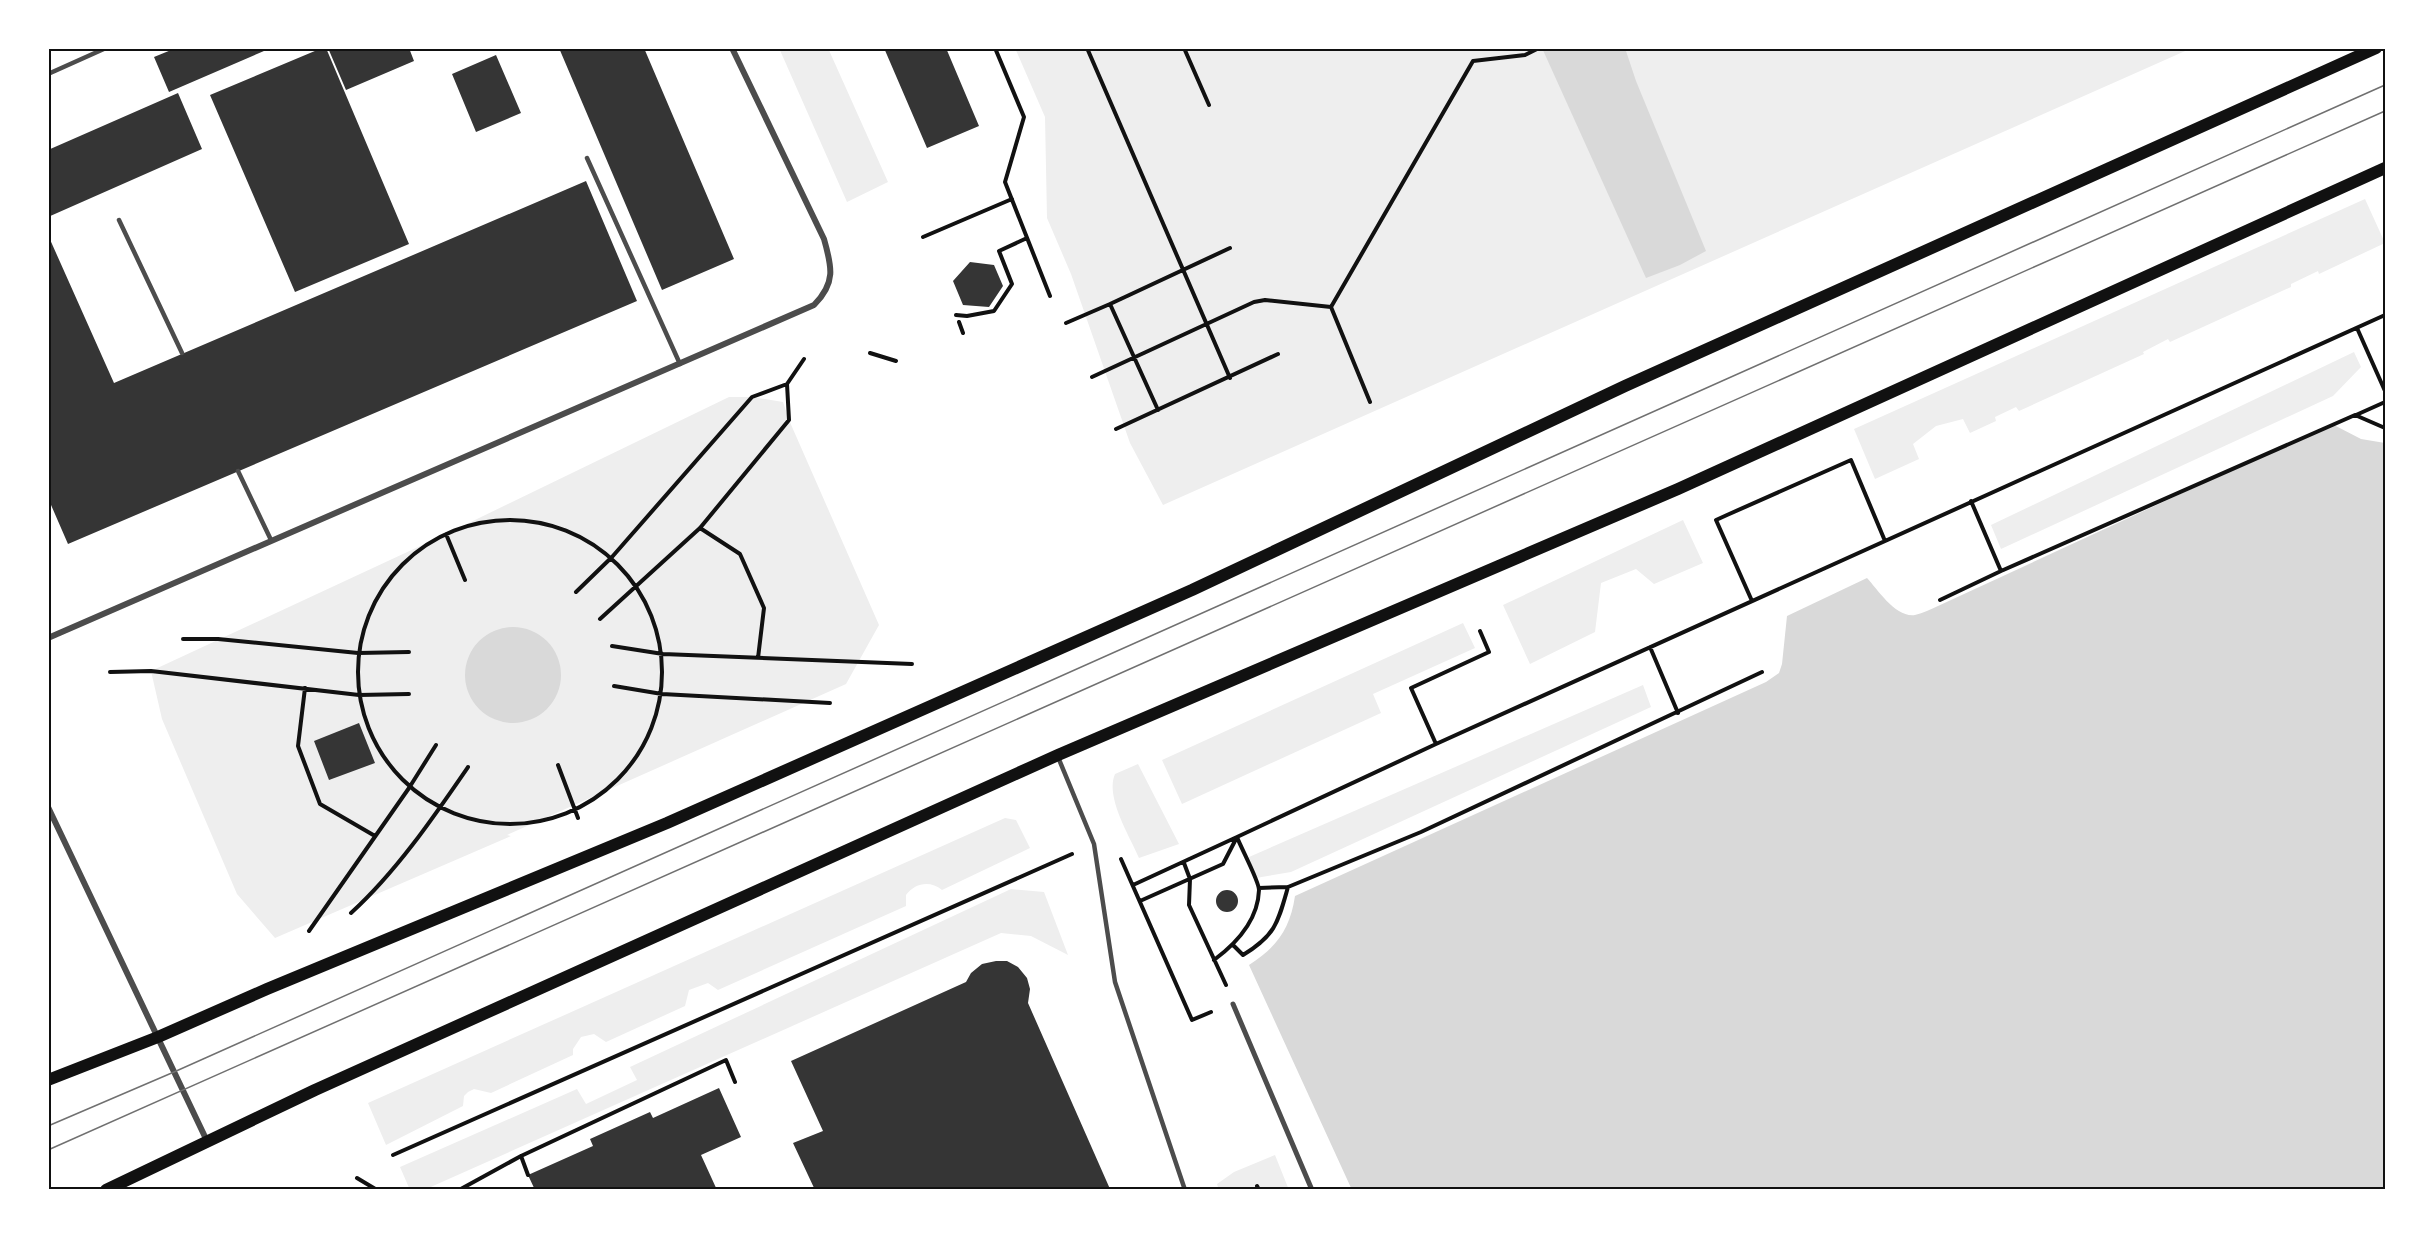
<svg xmlns="http://www.w3.org/2000/svg" width="2433" height="1238" viewBox="0 0 2433 1238" font-family="'Roboto Condensed',sans-serif">
	<style>
		.green { fill: #eee }
		.water { fill: #d9d9d9 }
		.building { fill: #353535 }
		.lines { fill: none; stroke-linecap: round; stroke-linejoin: round }
		.path { stroke: #111; stroke-width: 4 }
		.service { stroke: #4c4c4c; stroke-width: 4.5 }
		.pedestrian { stroke: #4c4c4c; stroke-width: 5 }
		.minor { stroke: #4c4c4c; stroke-width: 6 }
		.secondary { stroke: #111; stroke-width: 12 }
		.tram { stroke: #707070; stroke-width: 1.5 }
		.neatline { fill: none; stroke: #111; stroke-width: 2 }
	</style>
	<rect width="100%" height="100%" fill="#fff"/>
	<path class="green" d="M779 48H828L888 182 847 202Z
		M1015 48H2192L1163 505 1130 443 1071 274 1047 218 1045 117Z
		M2365 199 2385 243 2319 274 2318 271 2291 284V287L2170 342 2168 339 2143 352 2144 354 2019 411 2016 407 1995 417 1996 421 1970 433 1963 419 1936 426 1913 444 1919 459 1875 479 1854 429Z
		M2354 352 2361 367 2333 396 2001 549 1991 525Z
		M729 397H752L783 402 789 420 879 625 846 684 507 835 511 836 275 938 237 894 162 719 151 671 446 534Z
		M1683 520 1703 563 1654 584 1636 569 1601 583 1595 632 1530 664 1503 605Z
		M1463 623 1475 648 1373 694 1381 713 1182 804 1162 760Z
		M1643 685 1651 707 1291 872 1256 878 1249 857Z
		M1138 764 1179 844 1139 858C1129 835 1105 797 1115 774Z
		M1005 818 1016 820 1030 848 942 890C930 880 915 883 906 895V906L718 990 708 983 689 990 685 1006 606 1042 594 1034 581 1037 573 1049V1055L491 1093 474 1089 468 1092 464 1096 463 1106 386 1145 368 1103Z
		M1011 889 1044 892 1068 955 1031 936 1001 933 424 1190H410L400 1167 577 1089 586 1104 637 1080 630 1067Z
		M1275 1155 1289 1190H1219L1217 1184 1234 1172Z"/>
	<path class="water" d="M1542 48H1625L1636 81 1706 251 1680 265 1646 278Z
		M2332 424 2361 439 2385 443V1190H1352L1249 965C1277 947 1290 929 1295 896L1766 682 1779 673 1782 664 1787 616 1867 578C1878 590 1896 618 1915 615 1923 613 1931 609 1938 606Z
		M465 675a48 48 0 1 1 96 0a48 48 0 1 1-96 0Z"/>
	<path class="building" d="M176 48H271L169 92 154 57Z
		M322 48H326L409 244 295 292 210 95Z
		M328 48H409L414 61 346 90Z
		M559 48H644L734 259 662 290Z
		M884 48H946L979 126 927 148Z
		M496 55 521 113 476 132 452 74Z
		M178 93 202 149 48 217V150Z
		M586 181 637 301 68 544 48 498V235L114 383Z
		M970 262 994 265 1003 286 989 307 963 305 953 281Z
		M359 723 375 763 329 780 314 741Z
		M1216 901a11 11 0 1 1 22 0a11 11 0 1 1-22 0Z
		M996 961H1007L1018 967 1027 978 1030 989 1028 1003 1110 1189 815 1190 793 1143 823 1131 791 1061 966 982 971 973 982 964Z
		M719 1088 741 1137 701 1155 717 1190H535L528 1175 593 1146 590 1139 650 1112 653 1118Z"/>
	<g class="lines">
		<path class="path" d="M995 48 1024 117 1005 182 1050 296
			M1087 48 1230 378
			M1184 48 1209 105
			M923 237 1012 199
			M1331 307 1473 61 1525 55 1539 48
			M956 315 967 316 994 311 1012 284 999 251 1027 238
			M959 322 963 333
			M1066 323 1110 304
			M2357 328 2385 391
			M870 353 896 361
			M1092 377 1254 302 1265 300 1331 307 1370 402
			M1158 410 1110 304 1230 248
			M2356 415 2385 402
			M1116 429 1278 354
			M1971 501 2001 571
			M358 672a152 152 0 1 1 304 0a152 152 0 1 1-304 0Z
			M700 528 740 554 764 608 758 658
			M446 534 465 580
			M576 592 612 557 752 397 787 384 804 359
			M1940 600 2001 571 2355 415 2385 428
			M1752 601 1716 520 1727 515 1851 460 1885 541
			M600 619 700 528 789 420 787 384
			M183 639H218L358 653 409 652
			M612 646 663 654 912 664
			M1650 647 1678 713
			M110 672 151 671 359 695 409 694
			M614 686 662 694 830 703
			M305 688 298 746 320 804 375 836
			M1436 744 1411 688 1489 652 1480 631
			M558 765 578 818
			M1121 859 1192 1020 1211 1012
			M1184 863 1190 879 1189 905 1226 985
			M1133 885 1237 837 1223 864 1140 901
			M1259 888 1288 887 1421 832 1762 672
			M351 913C396 872 433 818 468 767
			M309 931 409 788 436 745
			M1234 946 1243 955C1276 935 1278 922 1288 887
			M1214 960C1237 943 1258 920 1259 890 1259 881 1241 848 1237 837L1436 744 2385 315
			M393 1155 1072 854
			M521 1156 528 1175
			M357 1178 377 1190
			M1257 1186 1259 1190
			M459 1190 521 1156 726 1060 735 1082"/>
		<path class="service" d="M48 74 106 48
			M587 158 680 364
			M119 220 182 353
			M238 471 271 540
			M1058 757 1094 844 1115 982 1185 1190"/>
		<path class="pedestrian" d="M1233 1004 1312 1190"/>
		<path class="minor" d="M48 638 814 305C836 283 832 267 824 239L732 48
			M48 807 207 1141"/>
		<path class="secondary" d="M48 1080 158 1037 267 989 667 823 1192 590 1625 386 2376 48
			M106 1190 315 1090 1058 755 1678 489 2385 168"/>
		<path class="tram" d="M48 1126 174 1072 2385 85
			M48 1150 2385 111"/>
	</g>
	<rect width="2433" height="1238" fill="none" stroke="#ffffff" stroke-width="99"/>
	<rect x="50" y="50" width="2334" height="1138" class="neatline"/>
</svg>
